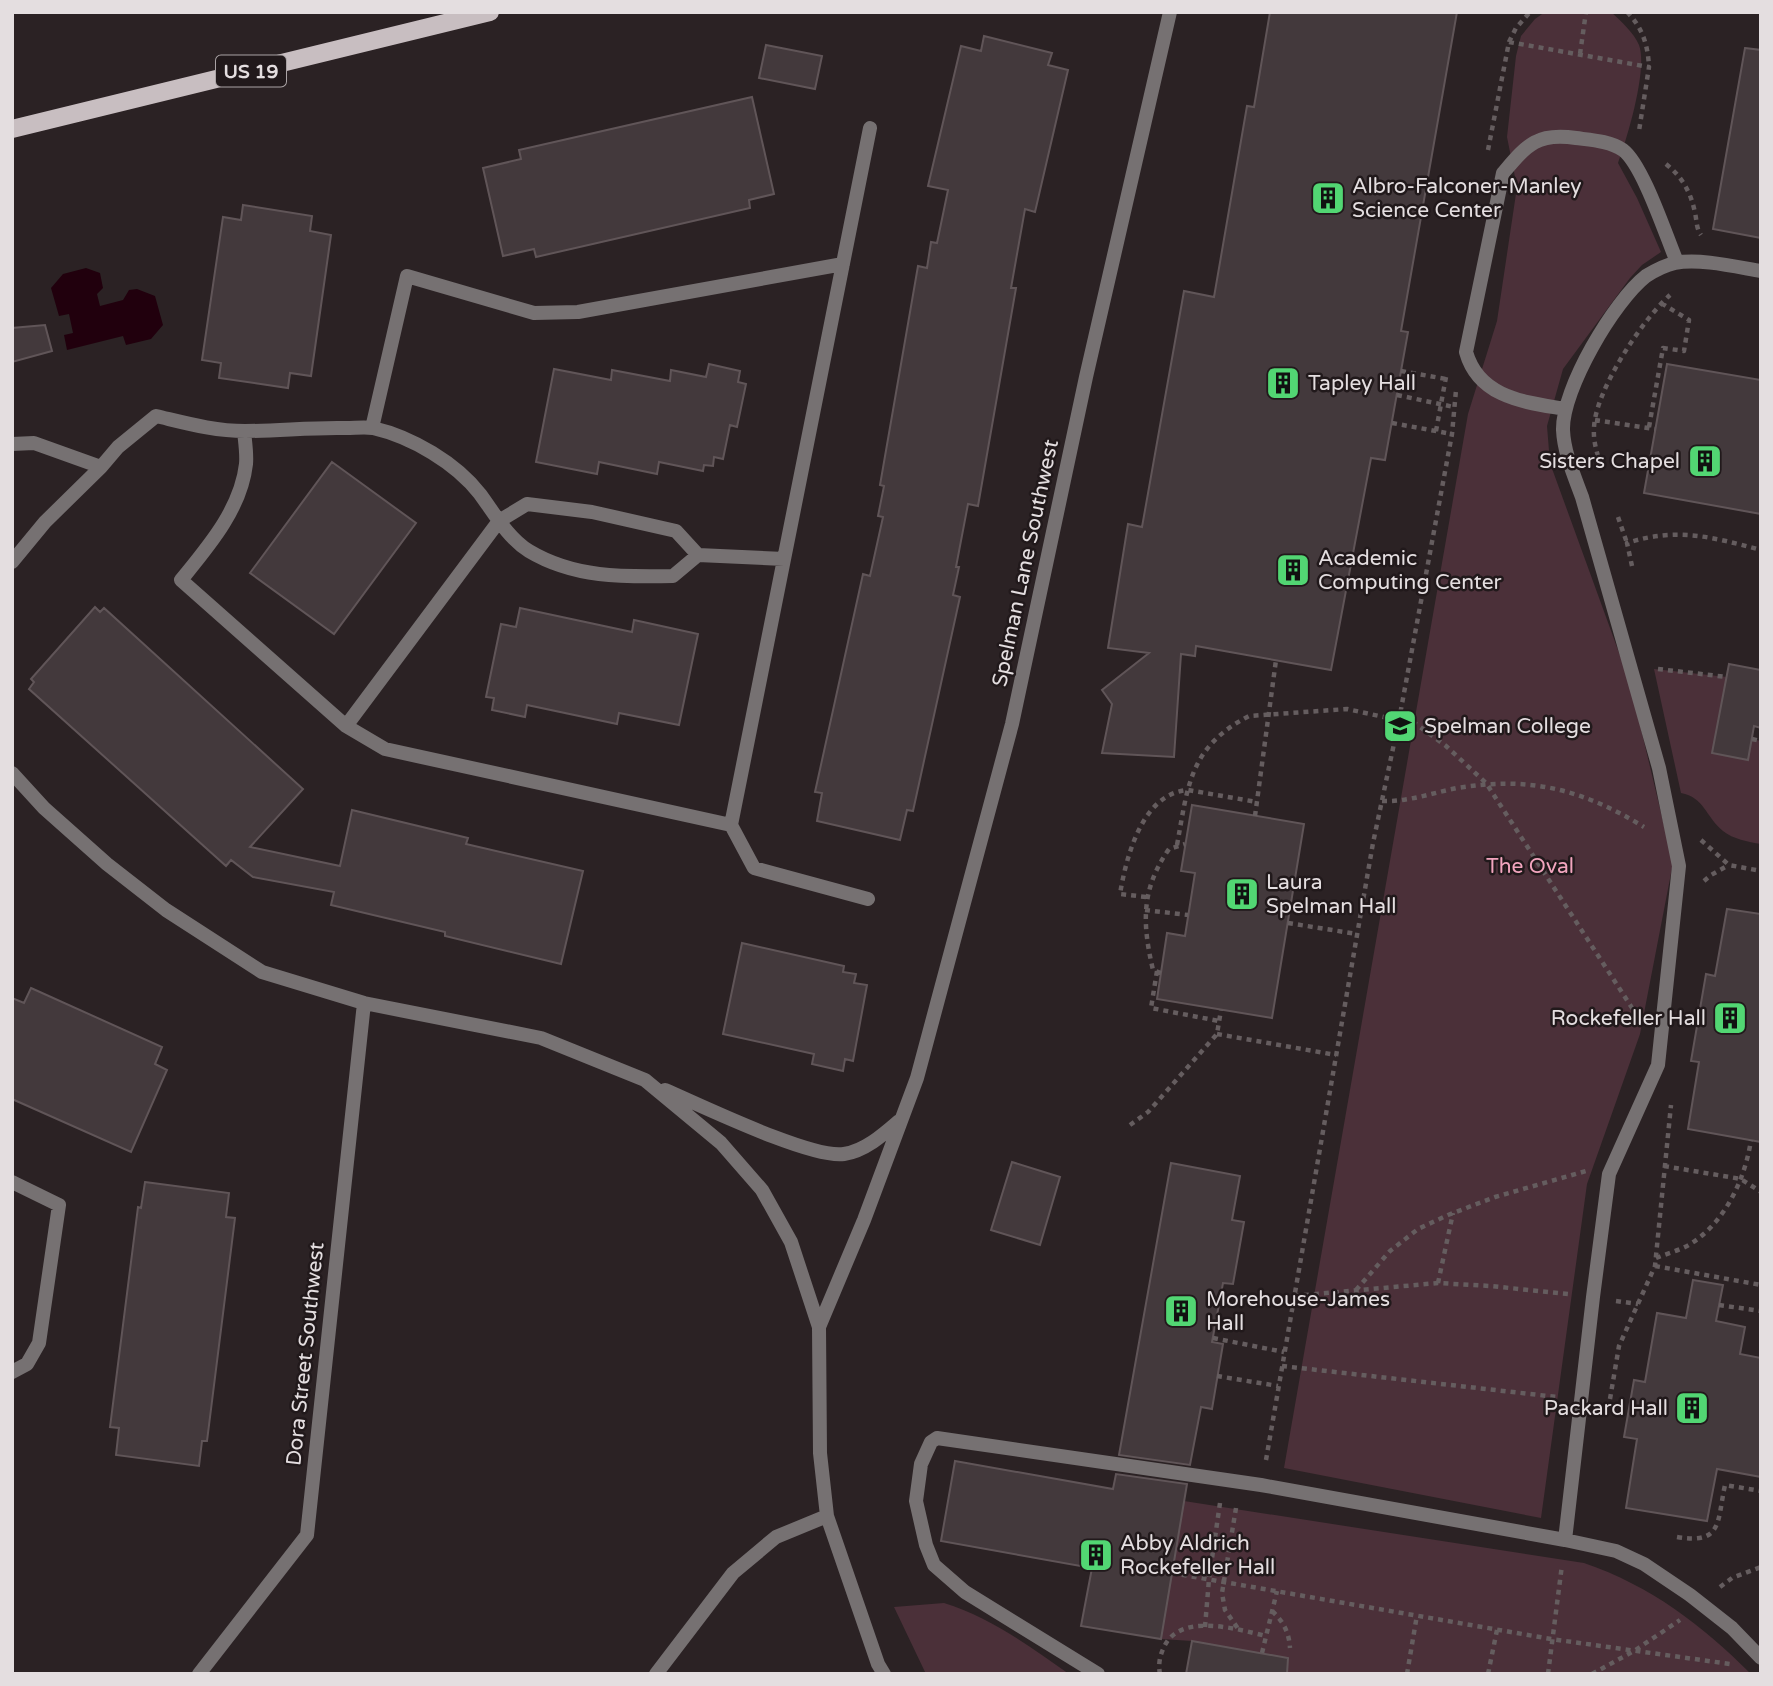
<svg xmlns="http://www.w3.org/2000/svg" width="1773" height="1686" viewBox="0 0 1773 1686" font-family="'Varela Round',sans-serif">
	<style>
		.green { fill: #4b3039 }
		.water { fill: #21000d }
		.building { fill: #43393c; stroke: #605558; stroke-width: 2 }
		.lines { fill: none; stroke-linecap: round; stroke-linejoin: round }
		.path { stroke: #655d5f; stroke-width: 4.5; stroke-dasharray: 5 5; stroke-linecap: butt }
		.service { stroke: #767172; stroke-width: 14 }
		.minor { stroke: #767172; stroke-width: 14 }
		.primary { stroke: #c8bec1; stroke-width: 18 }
		.labels { text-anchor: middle; stroke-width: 5; stroke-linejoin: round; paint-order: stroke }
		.shield { fill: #21191b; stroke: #aaa3a5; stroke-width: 2 }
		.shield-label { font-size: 19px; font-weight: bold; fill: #e4dee0 }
		.poi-label { font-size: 21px; fill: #e4dee0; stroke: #21191b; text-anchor: start }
		.street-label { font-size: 21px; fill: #e4dee0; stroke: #21191b }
		.park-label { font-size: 21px; fill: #f2a5be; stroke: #21191b }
	</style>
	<rect width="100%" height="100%" fill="#2b2224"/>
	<path class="green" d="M1545 12H1611C1621 21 1634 33 1639 45 1648 69 1627 139 1618 163L1637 198 1661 252 1642 265 1630 278 1563 369 1547 426 1550 463 1630 683 1673 863 1640 1034 1587 1184 1541 1518 1284 1468 1468 414 1497 321 1517 187 1507 137 1516 56 1521 36 1535 19Z
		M1654 669 1727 677 1712 753 1747 760 1752 739 1761 741V844C1748 842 1733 839 1723 831 1706 817 1704 797 1681 793Z
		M1184 1501 1584 1563C1651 1586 1702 1625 1751 1674H1186L1192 1641 1161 1639Z
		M944 1603C990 1617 1029 1646 1069 1674H926L894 1607Z"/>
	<path class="water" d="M86 268 100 273 103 288 97 294 100 306 123 300 129 290 137 289 155 296 163 325 151 339 126 345 123 336 67 350 64 335 73 333 69 314 59 316 51 288 63 274Z"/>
	<path class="building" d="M1270 12H1457L1401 331 1408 332 1385 460 1371 458 1331 670 1196 646 1195 656 1181 654 1174 757 1102 753 1112 704 1102 690 1149 653 1108 648 1128 524 1142 527 1184 291 1214 297 1247 106 1254 107Z
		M984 36 1052 53 1048 65 1068 70 1035 212 1025 209 1011 288H1016L978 506 968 504 956 567H959L953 595 960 597 913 811 907 810 900 840 817 821 822 793 815 792 863 574 870 576 883 517 878 516 884 486 880 485 918 266 927 268 931 242 937 243 948 190 928 186 961 46 981 51Z
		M766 45 822 56 815 89 759 78Z
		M1745 48 1761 50V238L1713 229Z
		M752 97 774 194 749 200 750 208 536 257 534 249 503 256 483 168 521 159 519 150Z
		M243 205 312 216 310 231 331 235 311 376 290 373 288 388 219 378 221 363 202 360 223 217 241 220Z
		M45 325 52 351 12 362V328Z
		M709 364 740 371 738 382 746 384 737 427 730 425 723 459 714 457 713 466 704 465 703 471 659 462 657 474 599 462 597 474 536 462 554 369 611 380 612 370 670 381 671 370 706 377Z
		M1667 364 1761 380V514L1644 493Z
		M332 462 416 523 334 634 250 573Z
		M95 607 100 612 104 608 303 789 250 847 340 866 352 810 468 838 466 844 583 871 561 964 445 936V932L331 905 334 892 253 877 231 860 226 866 29 689 34 682 31 679Z
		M520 608 632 632 634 620 698 634 679 725 619 713 617 724 527 705 525 717 492 710 494 698 486 697 501 624 516 627Z
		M1729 664 1761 670V728L1754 726 1748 760 1712 753Z
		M1192 805 1304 824 1272 1018 1157 999 1167 933 1185 936 1195 873 1181 871Z
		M1727 909 1761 914V1142L1688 1129 1699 1062 1691 1061 1706 974 1715 976Z
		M742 943 844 966 843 972 856 974 854 983 867 985 853 1061 845 1059 843 1071 812 1064 814 1054 723 1034Z
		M31 988 162 1047 155 1064 167 1070 131 1152 12 1099V998L24 1003Z
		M1012 1162 1060 1177 1040 1245 991 1230Z
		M1171 1163 1240 1176 1232 1220 1244 1222 1233 1284 1223 1283 1212 1342 1223 1344 1212 1409 1201 1407 1190 1465 1119 1455Z
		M145 1182 229 1193 226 1217 235 1218 207 1441H202L199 1466 116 1455 119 1428 110 1427 138 1207 141 1208Z
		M1693 1280 1723 1285 1716 1321 1745 1327 1740 1354 1761 1358V1477L1717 1469 1707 1521 1626 1508 1637 1439 1624 1437 1634 1380 1645 1382 1657 1313 1686 1318Z
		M955 1461 1113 1489 1116 1474 1187 1484 1161 1639 1081 1626 1092 1568 941 1541Z
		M1192 1641 1288 1658 1287 1674H1186Z"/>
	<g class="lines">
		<path class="path" d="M1627 12C1643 28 1648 46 1649 67
			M1509 42 1516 28 1530 12
			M1580 54 1586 12
			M1488 150 1509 42 1649 67 1639 131
			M1666 164C1682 177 1691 192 1695 213 1697 221 1696 228 1701 235
			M1401 371 1446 379
			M1397 395 1454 407
			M1595 420 1655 429
			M1392 423 1452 434
			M1649 427 1663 348 1684 351 1689 320 1661 303
			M1436 431 1446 377
			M1601 466C1597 453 1593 441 1594 428 1595 391 1642 320 1670 295
			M1618 517 1627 543
			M1632 566 1627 543C1677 527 1712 537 1761 550
			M1658 669 1727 677
			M1752 739 1761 741
			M1382 801C1408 802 1432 793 1457 788 1529 776 1582 789 1644 827
			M1255 816 1276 660
			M1701 840 1729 865 1761 871
			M1177 845C1188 786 1189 747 1249 716L1347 709 1416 724 1446 746 1486 783 1636 1014
			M1704 881 1711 875 1729 865
			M1146 897 1120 894C1126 858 1142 793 1188 790L1257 802
			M1145 910 1188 915
			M1288 923 1357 934
			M1157 971 1151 1008 1219 1021
			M1161 973 1153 970C1142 923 1141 889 1169 849L1185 844
			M1217 1034 1336 1055
			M1130 1125 1148 1112 1217 1034 1221 1010
			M1664 1166 1741 1179 1761 1192
			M1656 1258C1666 1254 1677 1251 1687 1246 1724 1225 1745 1180 1751 1140
			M1655 1266 1761 1285
			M1438 1283 1453 1213
			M1356 1290 1390 1251 1418 1229 1448 1215 1495 1197 1586 1171
			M1294 1296 1438 1283 1490 1286 1568 1294
			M1616 1301 1638 1304
			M1719 1305 1761 1311
			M1213 1338 1284 1352
			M1282 1366 1557 1397
			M1217 1376 1278 1386
			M1610 1399 1619 1346 1655 1266 1671 1105
			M1266 1460 1373 843 1399 720 1452 434 1456 390
			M1236 1508 1222 1593 1225 1610 1239 1630
			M1677 1537C1723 1545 1717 1521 1725 1485L1761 1491
			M1172 1573 1551 1639 1730 1664
			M1720 1587 1732 1578 1761 1567
			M1272 1611C1284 1622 1289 1633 1290 1648
			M1205 1627 1209 1579 1220 1503
			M1262 1653 1277 1591
			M1160 1674C1158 1664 1160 1655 1164 1647 1180 1612 1237 1629 1266 1636
			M1407 1674 1417 1615
			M1488 1674 1497 1630
			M1548 1674 1562 1565
			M1592 1674 1634 1651 1680 1620"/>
		<path class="service" d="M1565 409C1525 402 1479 398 1466 352L1503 173C1527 145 1537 132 1576 138 1591 140 1610 141 1623 150 1643 165 1666 236 1677 262
			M372 428 407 276 534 313 578 312 843 264
			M244 431C245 442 247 453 246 464 241 509 208 547 181 580L346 726 385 749 731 825
			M12 444 34 443 101 467
			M12 562 45 522 101 467 118 447 156 416C186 423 214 431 245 431 279 431 313 427 346 428 355 428 365 427 373 428 412 437 456 463 480 494 494 513 508 538 529 551 574 578 623 577 673 576L698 555 784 559
			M346 726 499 521 527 504 592 512 676 531 698 555
			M868 899 754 868 731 825 870 128
			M12 1182 59 1205 39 1343 27 1364 12 1372
			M1565 1540 1593 1297 1609 1174 1658 1065 1679 866 1659 768 1582 497C1574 475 1564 453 1563 430 1562 389 1614 301 1646 276 1654 271 1666 265 1675 263 1699 258 1737 267 1761 271
			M1098 1674 965 1592 934 1565 926 1545 916 1501 921 1464 931 1442 937 1438 1261 1485 1565 1540 1616 1551 1644 1564 1690 1595 1732 1628 1761 1658"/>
		<path class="minor" d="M12 773 44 808 107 864 166 910 262 972 364 1003 541 1038 645 1080 721 1143 762 1190 791 1242 819 1327
			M665 1090C700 1105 811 1159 844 1154 865 1151 884 1134 899 1121
			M199 1674 307 1535 364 1003
			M656 1674 733 1573 776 1537 827 1516
			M884 1674 878 1664 827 1516 820 1453 819 1327 864 1220 917 1078 1012 724 1086 377 1170 12"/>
		<path class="primary" d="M12 129 490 12"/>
	</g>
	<defs>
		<g id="building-square" transform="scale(1.75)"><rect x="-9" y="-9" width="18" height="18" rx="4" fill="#52d673" stroke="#21191b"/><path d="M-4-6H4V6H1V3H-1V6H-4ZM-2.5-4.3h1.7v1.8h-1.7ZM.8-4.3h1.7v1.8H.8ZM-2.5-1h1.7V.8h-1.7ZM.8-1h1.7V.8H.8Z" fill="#111"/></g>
		<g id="university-square" transform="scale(1.75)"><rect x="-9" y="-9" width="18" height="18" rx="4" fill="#52d673" stroke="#21191b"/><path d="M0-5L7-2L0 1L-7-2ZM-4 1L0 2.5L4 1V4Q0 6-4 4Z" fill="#111"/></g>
	</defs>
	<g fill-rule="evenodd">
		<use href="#building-square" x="1328" y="198"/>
		<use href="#building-square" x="1283" y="383"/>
		<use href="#building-square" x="1705" y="461"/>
		<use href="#building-square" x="1293" y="570"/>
		<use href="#university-square" x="1400" y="726"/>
		<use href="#building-square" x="1242" y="894"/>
		<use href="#building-square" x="1730" y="1018"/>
		<use href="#building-square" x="1181" y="1311"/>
		<use href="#building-square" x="1692" y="1408"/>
		<use href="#building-square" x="1096" y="1555"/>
	</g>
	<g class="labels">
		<rect class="shield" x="216" y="55.5" width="70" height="31" rx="5"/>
		<g class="shield-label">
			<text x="251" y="78">US 19</text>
		</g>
		<g class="poi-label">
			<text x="1352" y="193">Albro-Falconer-Manley<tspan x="1352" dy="24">Science Center</tspan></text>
			<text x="1308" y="390">Tapley Hall</text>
			<text x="1680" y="468" text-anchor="end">Sisters Chapel</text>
			<text x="1318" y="565">Academic<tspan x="1318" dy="24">Computing Center</tspan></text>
			<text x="1424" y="733">Spelman College</text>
			<text x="1266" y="889">Laura<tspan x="1266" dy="24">Spelman Hall</tspan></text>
			<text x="1706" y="1025" text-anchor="end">Rockefeller Hall</text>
			<text x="1206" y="1306">Morehouse-James<tspan x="1206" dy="24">Hall</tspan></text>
			<text x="1668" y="1415" text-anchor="end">Packard Hall</text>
			<text x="1120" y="1550">Abby Aldrich<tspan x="1120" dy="24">Rockefeller Hall</tspan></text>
		</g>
		<g class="street-label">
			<text transform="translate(1025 563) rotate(-78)" y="7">Spelman Lane Southwest</text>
			<text transform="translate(305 1354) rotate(-84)" y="7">Dora Street Southwest</text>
		</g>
		<g class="park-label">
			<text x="1530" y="873">The Oval</text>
		</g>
	</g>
	<rect width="1773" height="1686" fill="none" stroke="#e4dee0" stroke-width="28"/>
</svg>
